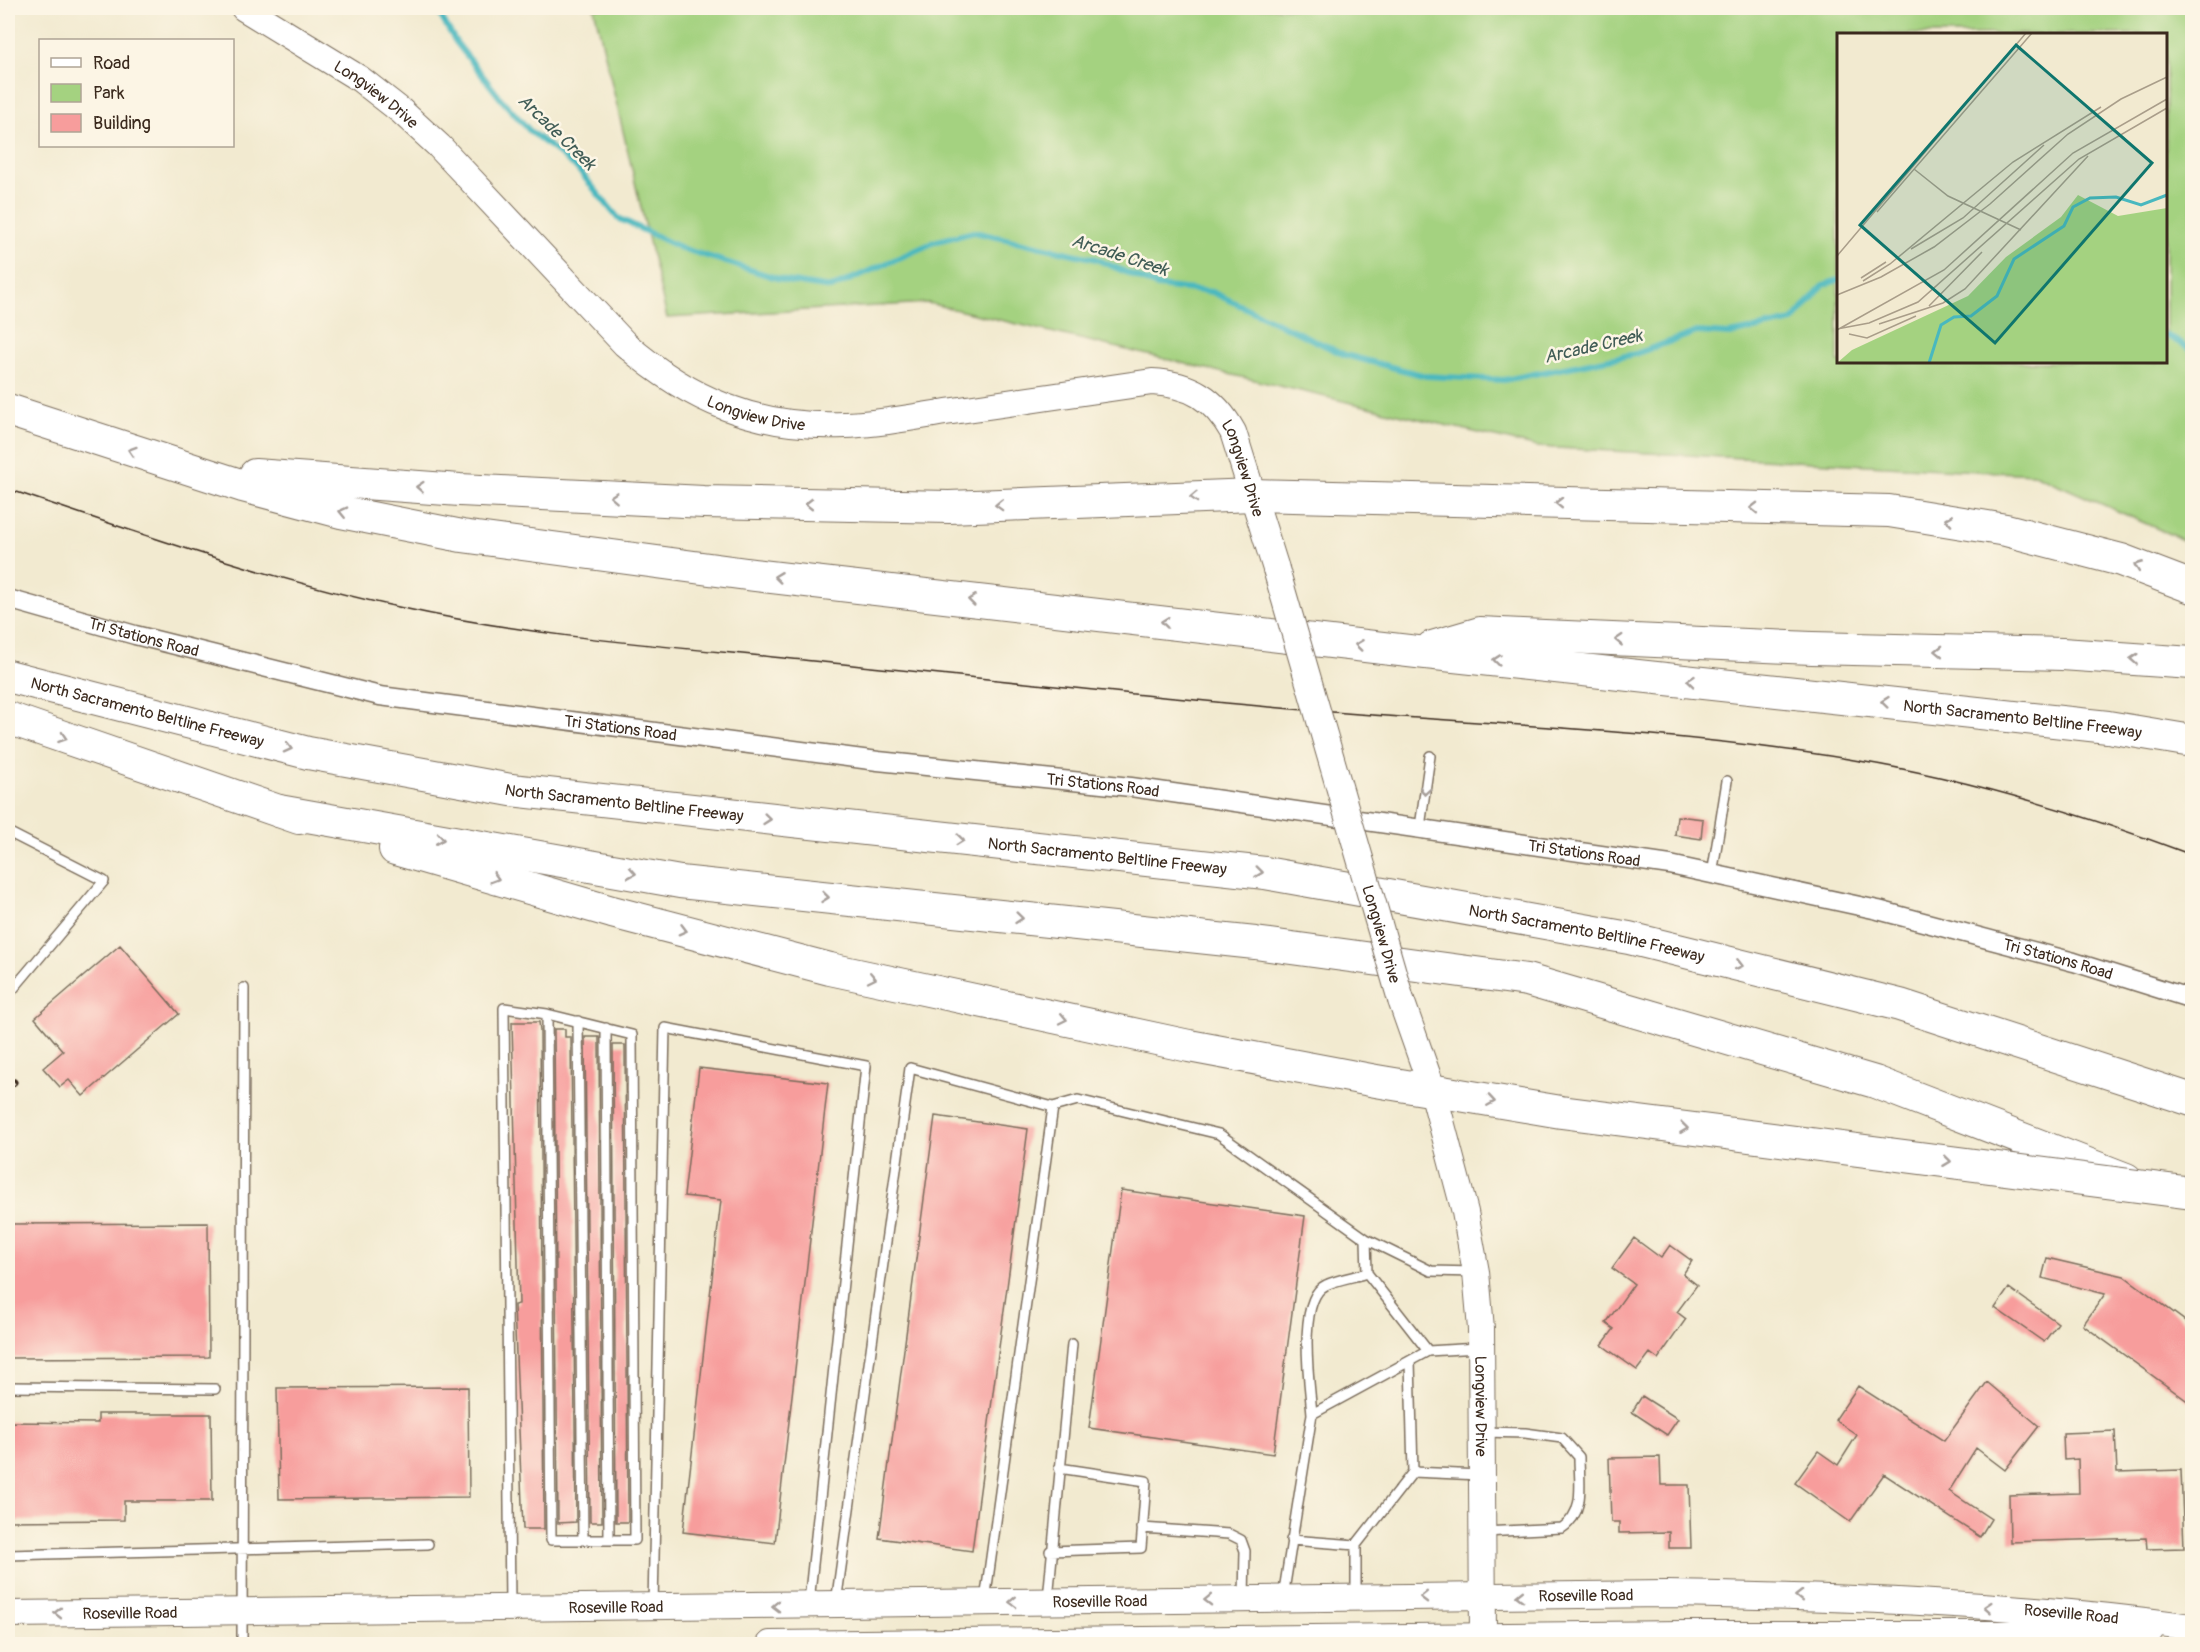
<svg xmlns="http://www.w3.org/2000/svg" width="2200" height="1652" viewBox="0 0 2200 1652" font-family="Pangolin,sans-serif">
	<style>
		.green { fill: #a4d280; stroke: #707e4f; stroke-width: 1.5; fill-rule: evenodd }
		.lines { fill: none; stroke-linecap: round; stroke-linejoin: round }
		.stream { stroke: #48b8bf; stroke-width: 6 }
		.building { fill: #f79d9c }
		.lane-casing { stroke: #7b6d5c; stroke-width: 12 }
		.street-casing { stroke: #7b6d5c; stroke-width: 21 }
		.secondary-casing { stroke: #7b6d5c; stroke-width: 28 }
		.highway-casing { stroke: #7b6d5c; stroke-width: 34 }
		.lane { stroke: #fff; stroke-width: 9 }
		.street { stroke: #fff; stroke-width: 18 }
		.secondary { stroke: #fff; stroke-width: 26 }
		.highway { stroke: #fff; stroke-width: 32 }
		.tram { stroke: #3b2a1e; stroke-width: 1.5 }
		.rail-casing { stroke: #3b2a1e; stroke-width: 7 }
		.rail { stroke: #fcf5e5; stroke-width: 4.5; stroke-dasharray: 14; stroke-linecap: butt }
		.secondary-bridge-casing { stroke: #7b6d5c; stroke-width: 28; stroke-linecap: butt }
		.highway-bridge-casing { stroke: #7b6d5c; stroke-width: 34; stroke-linecap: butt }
		.secondary-bridge { stroke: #fff; stroke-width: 26 }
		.highway-bridge { stroke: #fff; stroke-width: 32 }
		.oneway { stroke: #a79f9a }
		.labels { text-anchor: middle; stroke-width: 5; stroke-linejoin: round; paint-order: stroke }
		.street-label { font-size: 16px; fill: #3b2a1e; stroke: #fcf5e5 }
		.water-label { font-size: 18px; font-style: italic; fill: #405c56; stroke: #fcf5e5 }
		.inset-river { fill: none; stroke: #48b8bf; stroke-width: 3 }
		.inset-road { fill: none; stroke: #a99d89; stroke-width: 1.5 }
		.view { fill: #0f766e; fill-opacity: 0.15; stroke: #0f766e; stroke-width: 3 }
		.inset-edge { fill: none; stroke: #3b2a1e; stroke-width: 3 }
	</style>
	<rect width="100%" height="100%" fill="#fcf5e5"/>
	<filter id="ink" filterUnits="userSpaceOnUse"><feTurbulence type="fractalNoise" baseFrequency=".0167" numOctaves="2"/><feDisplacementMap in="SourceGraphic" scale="12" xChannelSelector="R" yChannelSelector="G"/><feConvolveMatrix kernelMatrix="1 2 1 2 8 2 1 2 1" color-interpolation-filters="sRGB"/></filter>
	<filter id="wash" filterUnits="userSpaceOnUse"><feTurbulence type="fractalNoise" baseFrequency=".008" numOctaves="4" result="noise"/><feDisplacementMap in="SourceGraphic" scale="24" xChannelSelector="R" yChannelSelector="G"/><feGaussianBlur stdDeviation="1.35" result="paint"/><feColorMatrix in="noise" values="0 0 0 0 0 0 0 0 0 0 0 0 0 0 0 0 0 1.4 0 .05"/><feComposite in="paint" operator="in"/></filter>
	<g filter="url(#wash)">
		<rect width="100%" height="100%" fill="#f2ead0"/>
		<path class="green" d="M594 8H2192V544L2034 474 1538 447 928 303 667 318ZM1838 34H2166V362H1838Z"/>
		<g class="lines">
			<path class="stream" d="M436 8 456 42 501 99 530 131 577 168 618 218 681 248 786 281 831 288 937 241 974 232 1096 259 1157 286 1212 292 1345 355 1426 376 1504 380 1635 354 1697 332 1730 334 1793 321 1823 285 1838 280
				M2166 335 2192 350"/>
		</g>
		<g id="blocks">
			<path class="building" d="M1677 816 1703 819 1701 839 1675 835Z
				M120 945 179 1014 83 1096 69 1080 60 1087 43 1068 63 1051 35 1018Z
				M512 1022H539L540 1030 544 1529H523L514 1305 519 1304Z
				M554 1029H565V1037H571L576 1522 558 1523Z
				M585 1037H599L602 1522H590Z
				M613 1045H625L628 1522H616Z
				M699 1068 828 1083 775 1543 683 1532 721 1200 684 1196Z
				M935 1116 1028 1129 972 1551 879 1538Z
				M1121 1190 1305 1216 1273 1454 1089 1428Z
				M208 1223 209 1357 8 1358V1224Z
				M1634 1238 1661 1258 1670 1245 1692 1261 1683 1274 1697 1285 1677 1312 1686 1319 1658 1359 1650 1353 1637 1370 1602 1345 1614 1329 1606 1323 1634 1284 1612 1268Z
				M2047 1258 2124 1276 2193 1327V1405L2083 1325 2105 1294 2042 1278Z
				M2009 1288 2058 1323 2044 1342 1995 1308Z
				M1987 1382 2039 1426 2005 1470 1976 1448 1949 1491 1991 1519 1980 1537 1884 1474 1850 1522 1795 1483 1818 1451 1838 1465 1857 1435 1835 1420 1858 1386 1944 1441Z
				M468 1387 469 1497 279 1499 277 1388Z
				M1642 1396 1678 1419 1667 1435 1632 1412Z
				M98 1414H211L212 1501H124V1520L8 1521V1422L98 1423Z
				M2115 1431 2117 1472 2181 1470 2184 1548 2147 1549 2146 1538 2010 1542 2009 1495 2079 1493 2078 1459 2064 1460 2063 1433Z
				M1660 1457 1661 1485H1689L1691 1548H1669V1532L1619 1533V1522H1611L1609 1458Z"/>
		</g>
	</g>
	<g filter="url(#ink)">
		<use href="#blocks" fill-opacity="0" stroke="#7b6d5c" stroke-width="1.5"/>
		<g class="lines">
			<g class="lane-casing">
				<path id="lane" d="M1420 827 1430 756
					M8 832 104 881 8 995
					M1712 875 1727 781
					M578 1021 583 1540
					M606 1028 609 1540
					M1053 1107 1078 1100 1219 1134 1366 1239 1431 1271 1475 1272
					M1366 1239 1367 1273 1428 1351
					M8 1387 215 1389
					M1312 1414C1310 1386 1296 1299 1326 1285 1338 1279 1354 1277 1367 1273
					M1482 1432 1525 1433 1562 1438 1579 1457C1579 1483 1586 1512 1562 1528L1484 1532
					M1413 1472 1480 1475
					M1142 1528 1229 1534 1241 1540 1245 1551 1244 1597
					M1291 1540 1356 1545
					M1050 1551 1141 1548 1146 1481 1059 1468
					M8 1555 428 1544
					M1356 1596V1545L1413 1472 1410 1361
					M1283 1597 1312 1414 1428 1351 1478 1348
					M1048 1599 1072 1344
					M836 1603 910 1068 1053 1107 985 1601
					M510 1606 504 1008 547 1014 551 1540H635L632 1035 547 1014
					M653 1606 665 1028 866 1066 809 1602
					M242 1644 244 988"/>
			</g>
			<g class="street-casing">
				<g id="street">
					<path id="s1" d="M8 599 135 635 380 696 878 761 1131 787 1670 865 1878 910 2074 962 2192 999"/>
				</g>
			</g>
			<g class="secondary-casing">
				<g id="secondary">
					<path id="s2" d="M244 8 360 79 401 111 439 146 625 344C690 401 758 429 845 425 881 424 918 416 953 411 1019 401 1086 392 1152 382 1190 384 1214 398 1233 432L1276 569"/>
					<path id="s3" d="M1401 1000 1433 1091 1465 1212 1476 1272 1481 1329 1483 1636"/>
					<path id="s4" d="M8 1614 1665 1594C1841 1597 2018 1603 2192 1627"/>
					<path d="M770 1644 1682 1634H2120L2150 1631"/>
				</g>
			</g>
			<g class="highway-casing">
				<g id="highway">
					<path id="s5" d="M8 410 243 486 341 512 462 536 754 575 1417 652 2108 727 2192 741"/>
					<path d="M255 475 460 490 704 502 949 507 1253 495 1889 511 2006 530 2121 560 2192 587"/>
					<path d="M1432 647 1480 633 1812 648 2062 654 2192 663"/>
					<path id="s6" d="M8 676 308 753 511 790 1265 873 1629 938 1900 1005 2192 1100"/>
					<path d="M8 718 299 818"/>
					<path d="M279 811 680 882 1255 943 1527 980 1875 1082 2126 1179"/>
					<path d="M395 849 612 912 830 969 1189 1046 1376 1081 1561 1112 1889 1154"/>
				</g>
			</g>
			<use href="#lane" class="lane"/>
			<use href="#street" class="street"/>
			<use href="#secondary" class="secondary"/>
			<use href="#highway" class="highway"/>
			<path class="tram" d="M8 489C138 533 268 579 403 608 538 638 677 647 813 661 973 677 1132 695 1292 709 1477 724 1664 729 1848 759 1966 778 2081 813 2192 855"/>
			<g class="rail-casing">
				<path id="rail" d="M8 1087 14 1082"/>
			</g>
			<use href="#rail" class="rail"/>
			<g class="secondary-bridge-casing">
				<g id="secondary-bridge">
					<path id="s7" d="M1276 569 1401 1000"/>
				</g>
			</g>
			<g class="highway-bridge-casing">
				<path id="highway-bridge" d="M1889 1154 2192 1193"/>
			</g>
			<use href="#secondary-bridge" class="secondary-bridge"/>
			<use href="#highway-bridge" class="highway-bridge"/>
		</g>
		<defs><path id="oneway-chevron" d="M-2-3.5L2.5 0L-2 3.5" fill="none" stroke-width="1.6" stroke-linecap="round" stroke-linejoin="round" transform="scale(1.5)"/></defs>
		<g class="oneway">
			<use href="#oneway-chevron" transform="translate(132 451) rotate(-162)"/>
			<use href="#oneway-chevron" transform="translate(420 487) rotate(-176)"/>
			<use href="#oneway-chevron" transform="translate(614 497) rotate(-177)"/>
			<use href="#oneway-chevron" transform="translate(1194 497) rotate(178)"/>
			<use href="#oneway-chevron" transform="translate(1559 503) rotate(-179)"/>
			<use href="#oneway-chevron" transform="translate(809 504) rotate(-179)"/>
			<use href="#oneway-chevron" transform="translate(999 505) rotate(178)"/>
			<use href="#oneway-chevron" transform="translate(1754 508) rotate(-179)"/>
			<use href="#oneway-chevron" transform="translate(343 512) rotate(-167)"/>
			<use href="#oneway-chevron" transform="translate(1949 520) rotate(-171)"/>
			<use href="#oneway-chevron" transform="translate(2138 566) rotate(-159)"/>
			<use href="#oneway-chevron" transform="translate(778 577) rotate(-173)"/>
			<use href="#oneway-chevron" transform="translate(972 600) rotate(-173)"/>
			<use href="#oneway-chevron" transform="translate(1165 622) rotate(-173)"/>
			<use href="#oneway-chevron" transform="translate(1619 640) rotate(-177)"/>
			<use href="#oneway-chevron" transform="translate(1359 645) rotate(-173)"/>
			<use href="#oneway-chevron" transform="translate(1939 651) rotate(-179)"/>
			<use href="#oneway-chevron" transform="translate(2134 659) rotate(-176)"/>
			<use href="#oneway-chevron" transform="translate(1497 660) rotate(-174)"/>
			<use href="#oneway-chevron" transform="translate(1691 681) rotate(-174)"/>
			<use href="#oneway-chevron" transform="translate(1885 702) rotate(-174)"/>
			<use href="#oneway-chevron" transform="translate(63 738) rotate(19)"/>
			<use href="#oneway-chevron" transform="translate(288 748) rotate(14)"/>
			<use href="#oneway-chevron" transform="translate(1425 791) rotate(98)"/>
			<use href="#oneway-chevron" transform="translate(767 819) rotate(6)"/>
			<use href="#oneway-chevron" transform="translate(440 839) rotate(10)"/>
			<use href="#oneway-chevron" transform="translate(960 840) rotate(6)"/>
			<use href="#oneway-chevron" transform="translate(1259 872) rotate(7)"/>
			<use href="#oneway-chevron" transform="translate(632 873) rotate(10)"/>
			<use href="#oneway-chevron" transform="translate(495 878) rotate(16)"/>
			<use href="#oneway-chevron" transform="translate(825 897) rotate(6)"/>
			<use href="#oneway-chevron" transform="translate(1019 918) rotate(6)"/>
			<use href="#oneway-chevron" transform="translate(683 930) rotate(15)"/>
			<use href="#oneway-chevron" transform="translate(1739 965) rotate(14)"/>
			<use href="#oneway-chevron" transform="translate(872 978) rotate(12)"/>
			<use href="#oneway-chevron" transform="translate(1063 1019) rotate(12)"/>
			<use href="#oneway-chevron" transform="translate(1491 1101) rotate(9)"/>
			<use href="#oneway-chevron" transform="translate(1684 1128) rotate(7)"/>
			<use href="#oneway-chevron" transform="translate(1947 1161) rotate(7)"/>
			<use href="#oneway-chevron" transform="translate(1520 1596) rotate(179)"/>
			<use href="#oneway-chevron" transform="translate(1799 1596) rotate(-179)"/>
			<use href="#oneway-chevron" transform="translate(1424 1597) rotate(179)"/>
			<use href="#oneway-chevron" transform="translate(1208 1600) rotate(179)"/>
			<use href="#oneway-chevron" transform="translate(1013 1602) rotate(178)"/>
			<use href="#oneway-chevron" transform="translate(776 1606) rotate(179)"/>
			<use href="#oneway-chevron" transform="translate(1988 1607) rotate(-176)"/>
			<use href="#oneway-chevron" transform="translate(58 1613) rotate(180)"/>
		</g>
	</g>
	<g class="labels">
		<g class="street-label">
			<text dy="6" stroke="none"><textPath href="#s2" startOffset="158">Longview Drive</textPath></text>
			<text dy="6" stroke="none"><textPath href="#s2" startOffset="662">Longview Drive</textPath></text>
			<text dy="6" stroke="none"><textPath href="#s2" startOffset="1200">Longview Drive</textPath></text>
			<text dy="6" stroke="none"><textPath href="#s1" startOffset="141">Tri Stations Road</textPath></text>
			<text dy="6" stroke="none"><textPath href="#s6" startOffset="144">North Sacramento Beltline Freeway</textPath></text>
			<text dy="6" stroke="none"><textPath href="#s5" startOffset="2043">North Sacramento Beltline Freeway</textPath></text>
			<text dy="6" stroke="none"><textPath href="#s1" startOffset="627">Tri Stations Road</textPath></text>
			<text dy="6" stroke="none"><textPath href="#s1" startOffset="1113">Tri Stations Road</textPath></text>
			<text dy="6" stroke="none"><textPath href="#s6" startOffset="630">North Sacramento Beltline Freeway</textPath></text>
			<text dy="6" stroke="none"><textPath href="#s1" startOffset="1599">Tri Stations Road</textPath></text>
			<text dy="6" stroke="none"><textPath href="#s6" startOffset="1116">North Sacramento Beltline Freeway</textPath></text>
			<text dy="6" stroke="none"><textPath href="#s6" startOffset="1602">North Sacramento Beltline Freeway</textPath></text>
			<text dy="6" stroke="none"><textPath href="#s7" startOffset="380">Longview Drive</textPath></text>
			<text dy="6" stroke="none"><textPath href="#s1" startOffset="2085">Tri Stations Road</textPath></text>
			<text dy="6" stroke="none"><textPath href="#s3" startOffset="417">Longview Drive</textPath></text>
			<text dy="6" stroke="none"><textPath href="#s4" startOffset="1578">Roseville Road</textPath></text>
			<text dy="6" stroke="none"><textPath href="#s4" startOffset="1092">Roseville Road</textPath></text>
			<text dy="6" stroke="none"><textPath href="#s4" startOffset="608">Roseville Road</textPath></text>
			<text dy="6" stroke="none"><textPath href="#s4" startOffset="122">Roseville Road</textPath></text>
			<text dy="6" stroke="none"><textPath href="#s4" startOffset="2064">Roseville Road</textPath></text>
		</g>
		<g class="water-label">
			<text transform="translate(557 132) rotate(44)" y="6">Arcade Creek</text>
			<text transform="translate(1120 255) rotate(18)" y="6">Arcade Creek</text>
			<text transform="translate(1593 346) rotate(-13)" y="6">Arcade Creek</text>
		</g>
	</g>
	<g transform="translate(1837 33)">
		<rect width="330" height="330" fill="#f2ead0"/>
		<path d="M241 162 281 183 330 175V330H0L15 317 131 263 169 224 224 184Z" fill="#a4d280"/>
		<path class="inset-river" d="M92 330 104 292 117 284 134 283 160 263 177 226 227 193 236 174 253 165 279 164 304 172 330 162"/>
		<path class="inset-road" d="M77 136 111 163 184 197M40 179 195 0M74 216 126 185 207 112M0 223 189 0M24 245 49 229M26 248 53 231 176 129 264 74M0 262 44 244 97 214 153 171 231 101 284 66 330 44M92 273 145 219M42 291 106 270 128 256 251 123M0 296 32 290 81 269 242 126 330 75M0 297 107 237 236 120 330 66M12 301 30 305 79 283"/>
		<path class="view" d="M179 12 315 130 158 310 23 192Z"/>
		<rect width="330" height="330" class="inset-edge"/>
	</g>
	<rect width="2200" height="1652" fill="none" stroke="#fcf5e5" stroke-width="30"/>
	<rect x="39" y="39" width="195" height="108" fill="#fcf5e5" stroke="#afa495" stroke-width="1.5"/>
	<rect x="51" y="58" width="30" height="9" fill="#ffffff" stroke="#afa495" stroke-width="1.5"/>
	<text x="93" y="69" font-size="18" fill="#3b2a1e">Road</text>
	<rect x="51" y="84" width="30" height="18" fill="#a4d280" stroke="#afa495" stroke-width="1.5"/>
	<text x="93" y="99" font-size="18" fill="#3b2a1e">Park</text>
	<rect x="51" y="114" width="30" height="18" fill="#f79d9c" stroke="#afa495" stroke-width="1.5"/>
	<text x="93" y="129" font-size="18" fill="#3b2a1e">Building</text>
</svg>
